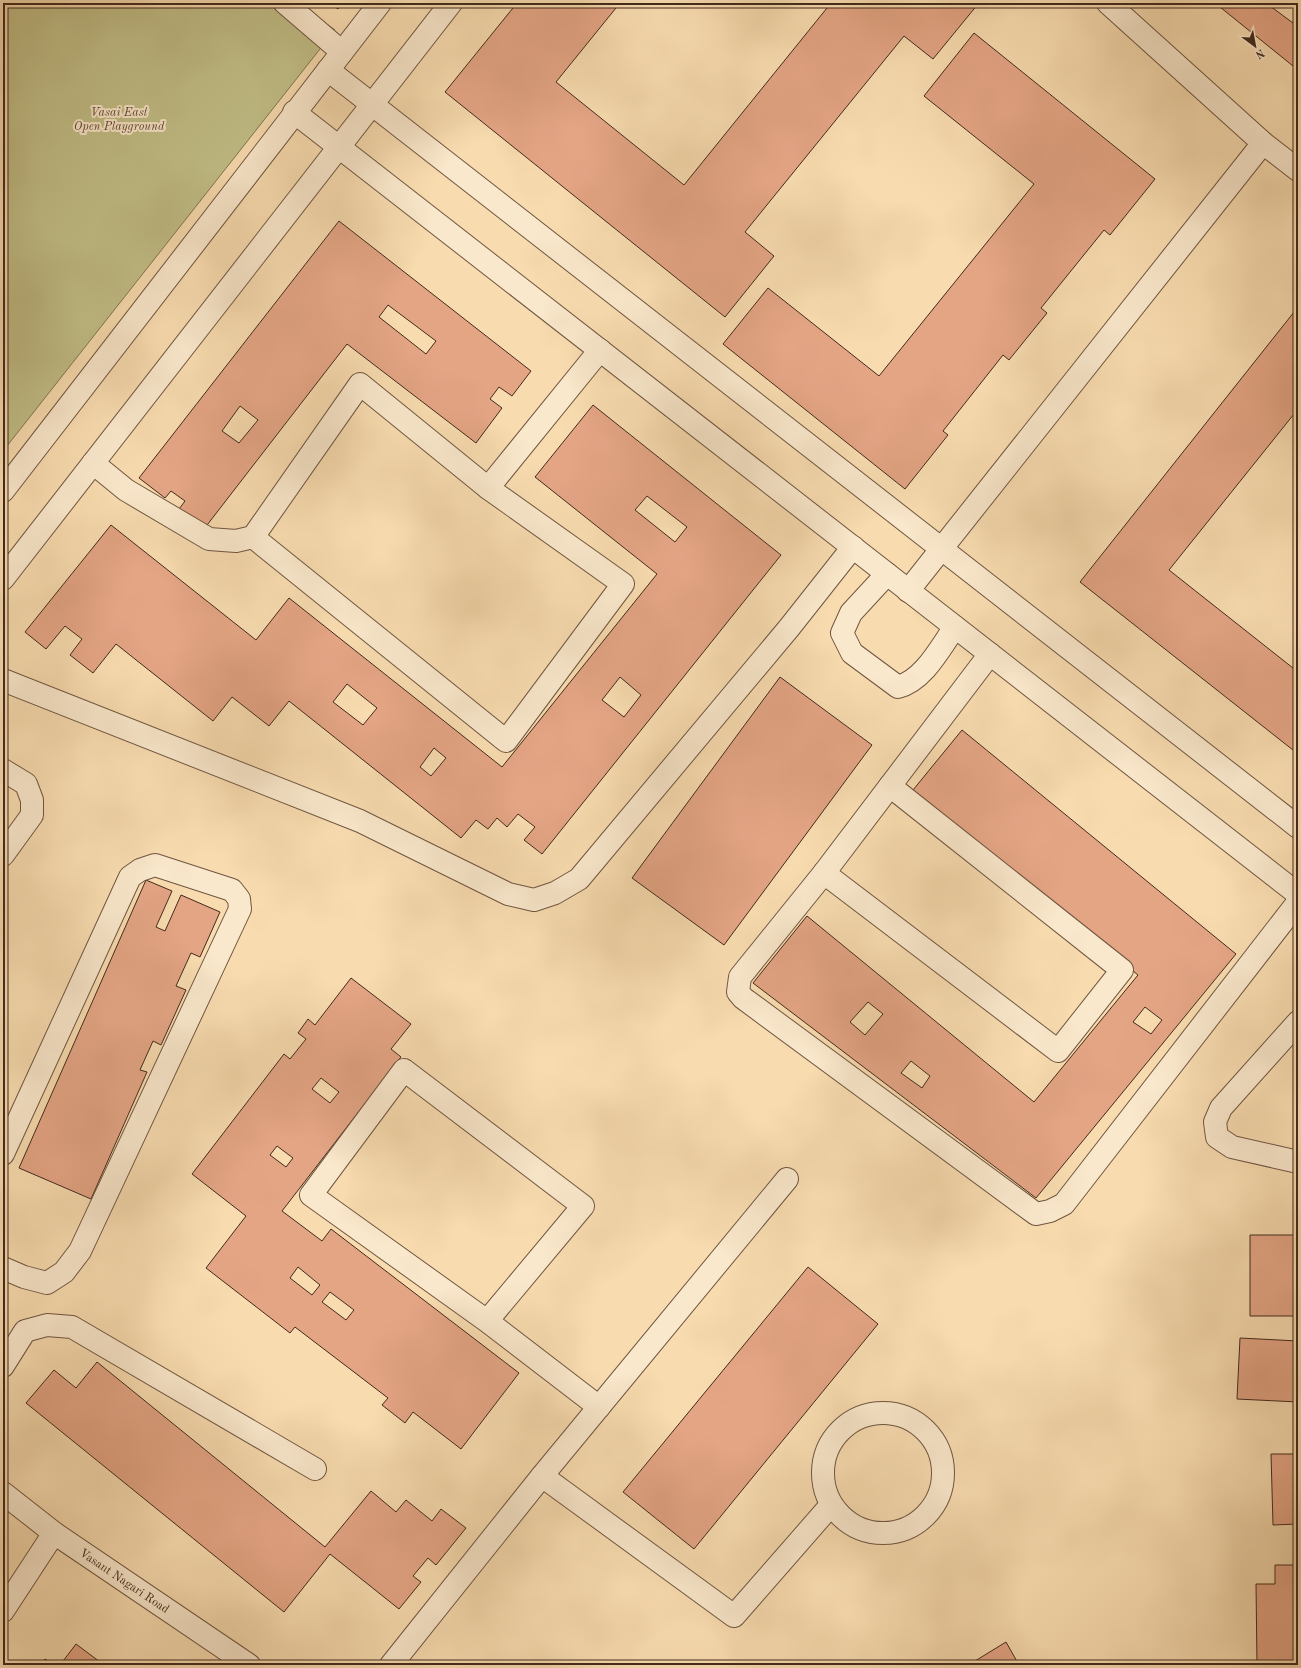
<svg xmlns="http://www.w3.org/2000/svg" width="1301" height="1668" viewBox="0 0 1301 1668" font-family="'Old Standard TT',serif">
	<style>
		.green { fill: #c2bf88; stroke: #827452 }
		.building { fill: #e4a585; stroke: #432a1c; fill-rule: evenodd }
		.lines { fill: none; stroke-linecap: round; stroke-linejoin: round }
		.minor-casing { stroke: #705641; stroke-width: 24 }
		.minor { stroke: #fae8cc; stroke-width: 22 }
		.labels { text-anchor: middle; stroke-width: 4; stroke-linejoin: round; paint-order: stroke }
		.park-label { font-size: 12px; font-style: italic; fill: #5c4832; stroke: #fae8cc }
		.street-label { font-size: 12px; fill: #432a1c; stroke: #fae8cc }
	</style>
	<rect width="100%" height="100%" fill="#f8dcb0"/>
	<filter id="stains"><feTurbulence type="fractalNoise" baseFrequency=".005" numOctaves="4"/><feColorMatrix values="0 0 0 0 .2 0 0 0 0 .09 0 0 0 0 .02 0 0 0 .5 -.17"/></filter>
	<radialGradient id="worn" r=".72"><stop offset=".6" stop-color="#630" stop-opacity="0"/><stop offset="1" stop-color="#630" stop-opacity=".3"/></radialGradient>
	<path class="green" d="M3 3H298L335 30 3 451Z"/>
	<path class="building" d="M330 3H342L338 9Z
		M517 3H620L556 82 684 185 831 3H976L978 4 933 59 904 36 745 232 774 256 725 317 445 92Z
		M1215 3H1266L1297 26 1298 25V70Z
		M974 33 1155 179 1110 235 1104 230 1041 308 1047 313 1009 360 1003 355 943 431 948 435 905 489 723 344 768 288 879 376 1034 184 924 96Z
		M339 221 531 371 512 396 499 387 490 399 502 408 476 443 347 344 204 529 179 509 185 501 171 491 165 498 139 478ZM388 305 436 341 426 354 379 317ZM240 406 258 420 239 443 222 431Z
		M1298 307V409L1169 570 1298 672V754L1080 582Z
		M593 405 781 555 542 854 524 840 535 827 518 814 507 827 497 818 488 829 476 820 461 838 289 701 269 726 232 697 213 721 116 644 93 673 70 655 82 639 65 626 46 649 25 632 111 525 256 640 289 598 502 767 657 574 535 477ZM647 496 687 527 675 542 635 510ZM620 677 641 695 624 717 602 700ZM347 684 377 708 363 725 333 702ZM434 748 446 758 431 776 420 767Z
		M780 677 872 745 724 945 632 878Z
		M962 730 1236 954 1036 1198 753 983 807 916 1034 1102 1138 975 913 790ZM868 1002 883 1014 865 1035 850 1022ZM1145 1007 1162 1020 1151 1034 1133 1022ZM911 1061 930 1076 922 1088 901 1073Z
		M146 880 172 891 156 927 165 931 181 895 220 912 200 957 191 953 176 986 186 990 161 1045 153 1041 140 1070 147 1072 91 1199 19 1168Z
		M351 978 411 1024 391 1049 401 1057 282 1211 322 1241 331 1229 519 1373 461 1449 413 1412 405 1423 382 1405 388 1398 295 1327 290 1333 206 1268 246 1216 192 1174 284 1054 290 1059 306 1039 298 1033 308 1019 315 1025ZM321 1078 339 1092 330 1103 312 1089ZM277 1146 293 1158 286 1167 270 1155ZM298 1267 320 1285 312 1295 290 1278ZM330 1292 354 1310 346 1320 322 1302Z
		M1250 1235H1298V1316H1250Z
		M808 1267 878 1324 694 1549 623 1492Z
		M1240 1338 1298 1341V1402L1237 1399Z
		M97 1362 325 1547 371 1491 396 1512 406 1500 432 1521 441 1509 466 1528 436 1565 428 1558 413 1576 421 1582 399 1609 330 1554 284 1612 26 1403 54 1370 76 1388Z
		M1271 1454H1298V1524L1273 1525Z
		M1275 1565H1298V1665H1257L1256 1584H1275Z
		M1006 1642 1019 1665H977L975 1661Z
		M76 1644 104 1665H60Z
		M45 1659 54 1665H40Z"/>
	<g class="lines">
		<g class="minor-casing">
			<g id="minor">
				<path d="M285 3 342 52"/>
				<path d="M1108 3 1263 143 1298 170"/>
				<path d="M328 70 1298 827"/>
				<path d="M294 112 1298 894"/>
				<path d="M93 463 126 490 209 539 236 541 253 537 360 384 488 488 623 584 506 741 253 537"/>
				<path d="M488 488 600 350"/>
				<path d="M3 491 380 3"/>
				<path d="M887 574 851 613 842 633 852 653 898 687C924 680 940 648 955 627"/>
				<path d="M3 579 451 3"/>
				<path d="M908 591 1263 143"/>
				<path d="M990 654 824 873 740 977 738 992 743 998 1036 1214 1050 1211 1064 1204 1298 902"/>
				<path d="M3 680 360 821 508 894 534 900 555 893 579 879 789 628 853 547"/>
				<path d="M3 770 26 784 32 800V815L3 855"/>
				<path d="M824 873 1058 1051 1122 970 890 786"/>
				<path d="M1298 1022 1221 1108 1215 1122 1217 1137 1232 1147 1298 1162"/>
				<path d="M3 1154 130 877 140 870 155 865 232 890 239 899 240 909 80 1251 64 1272 47 1283 24 1277 3 1268"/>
				<path d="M487 1321 311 1195 404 1070 583 1206 487 1321 599 1407"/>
				<path d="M3 1366 25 1331 47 1325 72 1327 315 1469"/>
				<circle cx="883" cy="1473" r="60"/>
				<path d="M542 1476 734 1616 831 1505"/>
				<path id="s1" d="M3 1493 54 1533 249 1665"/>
				<path d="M3 1611 54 1533"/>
				<path d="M391 1665 542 1476 787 1179"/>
			</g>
		</g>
		<use href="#minor" class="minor"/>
	</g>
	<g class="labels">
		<g class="park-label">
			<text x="119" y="116">Vasai East<tspan x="119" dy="14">Open Playground</tspan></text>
		</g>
		<g class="street-label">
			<text dy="4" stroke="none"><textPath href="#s1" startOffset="150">Vasant Nagari Road</textPath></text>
		</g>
	</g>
	<rect width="1301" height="1668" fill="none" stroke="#f8dcb0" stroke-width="16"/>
	<rect x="4" y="4" width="1293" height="1660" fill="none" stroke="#432a1c" stroke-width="2"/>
	<rect x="8" y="8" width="1285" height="1652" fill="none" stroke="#432a1c"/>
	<g transform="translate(1255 46) rotate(148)" stroke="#fae8cc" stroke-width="3" paint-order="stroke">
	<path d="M0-3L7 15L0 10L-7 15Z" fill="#432a1c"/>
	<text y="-6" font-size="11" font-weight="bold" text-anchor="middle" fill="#432a1c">N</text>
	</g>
	<rect width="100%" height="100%" filter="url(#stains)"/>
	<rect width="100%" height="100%" fill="url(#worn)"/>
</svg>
